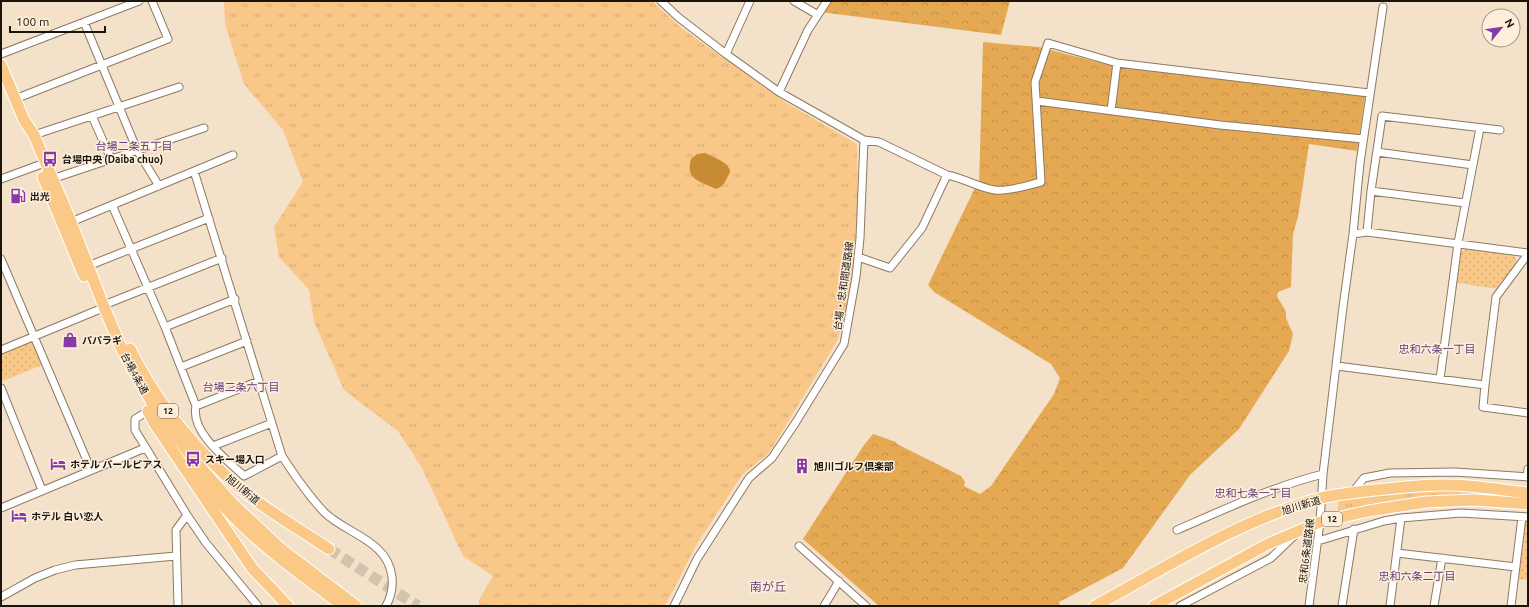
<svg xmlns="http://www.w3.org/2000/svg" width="1529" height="607" viewBox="0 0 1529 607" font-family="Ubuntu,'Noto Sans JP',sans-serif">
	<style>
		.grass { fill: url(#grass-tufts) }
		.forest { fill: url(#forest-crowns) }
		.park { fill: url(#park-dots) }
		.water { fill: #c78c33 }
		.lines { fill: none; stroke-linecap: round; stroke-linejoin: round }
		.highway-tunnel { stroke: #d3c2ac; stroke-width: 11; stroke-dasharray: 11 5.5; stroke-linecap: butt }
		.minor-casing { stroke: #8b7a64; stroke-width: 9 }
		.highway-casing { stroke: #fff; stroke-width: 13 }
		.minor { stroke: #fff; stroke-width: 7 }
		.highway { stroke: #fac987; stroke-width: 11 }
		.labels { text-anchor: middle; stroke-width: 3; stroke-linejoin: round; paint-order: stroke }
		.shield { fill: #feefdc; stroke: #5e564a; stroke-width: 1 }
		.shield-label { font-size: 9px; font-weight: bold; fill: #1a140b }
		.poi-label { font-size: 10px; font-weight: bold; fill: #1a140b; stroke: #feefdc; text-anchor: start }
		.street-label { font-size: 10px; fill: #1a140b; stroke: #feefdc }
		.neighbourhood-label { font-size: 11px; fill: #67417a; stroke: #feefdc }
		.quarter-label { font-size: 12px; fill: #67417a; stroke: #feefdc }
	</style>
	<defs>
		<pattern id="grass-tufts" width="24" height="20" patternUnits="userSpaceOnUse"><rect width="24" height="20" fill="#f9c888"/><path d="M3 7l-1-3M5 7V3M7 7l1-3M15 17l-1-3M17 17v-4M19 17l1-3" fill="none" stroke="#d5ab74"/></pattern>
		<pattern id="forest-crowns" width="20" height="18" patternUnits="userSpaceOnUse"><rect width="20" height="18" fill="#e5a953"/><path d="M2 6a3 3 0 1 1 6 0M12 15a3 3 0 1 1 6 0" fill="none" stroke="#c49147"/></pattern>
		<pattern id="park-dots" width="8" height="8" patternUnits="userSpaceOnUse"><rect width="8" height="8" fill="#f9c888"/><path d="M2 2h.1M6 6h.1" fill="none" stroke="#d5ab74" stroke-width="1.8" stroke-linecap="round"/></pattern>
	</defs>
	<rect width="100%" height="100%" fill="#f4e1c9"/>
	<path class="grass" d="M224 1H652L680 27 785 102 857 144 858 239 845 318 836 343 769 453 742 475 697 544 665 606H479V600L493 576 463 556 422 468 398 431 344 390 314 322 309 290 279 257 274 227 303 182 283 130 244 84 225 24Z
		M1456 488 1528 497V500L1427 498 1365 506 1338 511V501L1381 493Z"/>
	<path class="forest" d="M827 1H1010L1001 35 820 12Z
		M983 42 1039 47 1105 64 1314 91 1365 96 1357 151 1309 144 1298 217 1293 234 1291 287 1278 292 1277 296 1286 312V318L1293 334 1289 351 1239 429 1190 475 1123 568 1059 602 1060 606H879L803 539 864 445 873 434 896 442 897 444 961 476 965 482 964 486 980 494 991 486 1054 394 1060 378 1051 364 934 292 928 285 975 188H979Z"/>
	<path class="park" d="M1466 249 1514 255 1518 264 1499 289 1457 283 1461 252Z
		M31 341 34 343 42 365 3 381 1 376V353Z
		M1525 520 1528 521V580L1517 579Z"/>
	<path class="water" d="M705 153C711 156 731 163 730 172 729 174 728 176 727 178 724 184 722 187 716 189 700 181 685 180 691 159L697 154Z"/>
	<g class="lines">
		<path class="highway-tunnel" d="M329 549 418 606"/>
		<g class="minor-casing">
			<path id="minor" d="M661 1 678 17 726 54 779 92 864 140 879 142 947 175C964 178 979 188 995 190 1008 192 1028 185 1041 182L1035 82 1048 43 1117 63 1369 93
				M794 1 818 15
				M84 22 137 150 159 186
				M1 54 139 1
				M726 54 750 1
				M779 92 808 30 827 1
				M15 99 168 39 152 1
				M1037 101 1220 125 1363 139
				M1111 111 1117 63
				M92 116 111 159
				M34 135 179 87
				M1377 152 1473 165
				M194 171 282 456C295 476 308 495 324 512 346 534 388 540 392 577 393 587 391 597 386 606
				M1 179 39 165
				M52 179 204 128
				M1371 191 1465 203
				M112 205 165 327 196 406
				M71 222 233 155
				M1367 232 1371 191 1382 116 1500 130
				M1353 234 1367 232 1528 253
				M1528 254 1496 297 1485 385 1483 407 1528 413
				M858 257 890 268 922 228 947 175
				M1 259 91 470
				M93 264 209 218
				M165 327 235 299
				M1 350 98 310 109 303 222 258
				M1337 366 1485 385
				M181 367 247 341
				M1440 379 1458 243 1480 128
				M259 381 196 406C190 432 227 460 244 476L282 456
				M1 388 42 490
				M148 411 135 419V430L187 515 206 543 258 606
				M213 446 272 423
				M1527 477 1528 469
				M1352 493 1364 478 1390 473 1455 472 1528 477
				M1 508 145 448
				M1177 530C1225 509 1272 487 1323 474
				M1318 541 1384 521 1401 518 1461 513 1528 517
				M799 546 866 606
				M1397 553 1516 567
				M1 597 35 578 55 570 75 565 176 556
				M178 606 176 530 187 515
				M674 606 697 559 749 478 772 458 796 422 844 344 856 277 860 238 864 140
				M824 606 839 581
				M1180 606 1271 558 1295 535
				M1309 606 1320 522 1323 474 1343 307 1353 234 1360 163 1383 7
				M1342 606 1354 529
				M1390 606 1401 518
				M1434 606 1442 558
				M1511 606 1522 517"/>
		</g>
		<g class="highway-casing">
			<path id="highway" d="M1 65 24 120 34 135 71 222 104 307 123 352 155 408 193 459 231 502 281 549 356 606
				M43 177 84 276
				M130 349C153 396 185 437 223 473 254 503 293 525 329 549
				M148 411 154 423 252 568 288 606
				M191 468C206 486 221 505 238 521 270 553 307 579 343 606
				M1095 606C1167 567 1241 519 1321 498 1338 494 1357 492 1375 490 1399 488 1423 484 1447 485 1474 485 1501 490 1528 493
				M1154 606 1268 544 1320 522 1368 511 1426 502 1475 500 1528 504"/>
		</g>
		<use href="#minor" class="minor"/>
		<use href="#highway" class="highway"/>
	</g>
	<defs>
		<g id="bus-bare" transform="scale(1.2)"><path d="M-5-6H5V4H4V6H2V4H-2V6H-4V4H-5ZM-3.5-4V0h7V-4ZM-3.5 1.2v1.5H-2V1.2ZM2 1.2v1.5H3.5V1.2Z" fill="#8639a9" stroke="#feefdc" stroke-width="2.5" paint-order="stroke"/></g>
		<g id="fuel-bare" transform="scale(1.2)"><path d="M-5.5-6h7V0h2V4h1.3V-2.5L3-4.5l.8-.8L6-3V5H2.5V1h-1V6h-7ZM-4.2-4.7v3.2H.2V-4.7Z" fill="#8639a9" stroke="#feefdc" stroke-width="2.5" paint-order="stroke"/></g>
		<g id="shop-bare" transform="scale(1.2)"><path d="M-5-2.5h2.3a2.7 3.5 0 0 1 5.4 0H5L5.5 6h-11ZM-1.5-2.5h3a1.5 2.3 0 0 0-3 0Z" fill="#8639a9" stroke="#feefdc" stroke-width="2.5" paint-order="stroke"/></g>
		<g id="hotel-bare" transform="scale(1.2)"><path d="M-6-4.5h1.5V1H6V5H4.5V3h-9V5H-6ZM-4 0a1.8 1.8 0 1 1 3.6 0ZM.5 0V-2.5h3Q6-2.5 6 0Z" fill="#8639a9" stroke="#feefdc" stroke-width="2.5" paint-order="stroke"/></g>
		<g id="building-bare" transform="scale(1.2)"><path d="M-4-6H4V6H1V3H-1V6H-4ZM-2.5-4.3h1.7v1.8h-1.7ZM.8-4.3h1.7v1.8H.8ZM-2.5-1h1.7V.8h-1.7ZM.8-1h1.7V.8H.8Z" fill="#8639a9" stroke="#feefdc" stroke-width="2.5" paint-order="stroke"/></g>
	</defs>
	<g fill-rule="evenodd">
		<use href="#bus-bare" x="50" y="159"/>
		<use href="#fuel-bare" x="18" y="196"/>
		<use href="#shop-bare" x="70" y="340"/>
		<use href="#bus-bare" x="193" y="459"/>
		<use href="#hotel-bare" x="58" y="464"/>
		<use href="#building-bare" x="802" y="466"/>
		<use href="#hotel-bare" x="19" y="516"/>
	</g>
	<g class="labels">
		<g class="shield">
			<rect x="158" y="404" width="20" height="14" rx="3"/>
			<rect x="1322" y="512" width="20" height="14" rx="3"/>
		</g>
		<g class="shield-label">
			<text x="168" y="414">12</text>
			<text x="1332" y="522">12</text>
		</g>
		<g class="poi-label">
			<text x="62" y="163">台場中央 (Daiba chuo)</text>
			<text x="30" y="200">出光</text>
			<text x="82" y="344">パパラギ</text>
			<text x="205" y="463">スキー場入口</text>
			<text x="70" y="468">ホテル パールピアス</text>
			<text x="814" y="470">旭川ゴルフ倶楽部</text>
			<text x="31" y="520">ホテル 白い恋人</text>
		</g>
		<g class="street-label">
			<text transform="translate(843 286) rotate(-82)" y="4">台場・忠和間道路線</text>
			<text transform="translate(135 373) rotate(61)" y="4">台場4条通</text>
			<text transform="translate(243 489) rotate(39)" y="4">旭川新道</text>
			<text transform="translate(1301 505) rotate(-17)" y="4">旭川新道</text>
			<text transform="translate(1306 551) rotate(-83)" y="4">忠和6条道路線</text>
		</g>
		<g class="neighbourhood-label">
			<text x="134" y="150">台場二条五丁目</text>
			<text x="1437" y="353">忠和六条一丁目</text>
			<text x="241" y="391">台場二条六丁目</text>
			<text x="1253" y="497">忠和七条一丁目</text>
			<text x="1417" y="580">忠和六条二丁目</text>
		</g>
		<g class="quarter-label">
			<text x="768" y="591">南が丘</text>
		</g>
	</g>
	<rect width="1529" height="607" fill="none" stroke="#1a140b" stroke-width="4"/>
	<g transform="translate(1501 28) rotate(61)"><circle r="19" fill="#feefdc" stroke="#a39788"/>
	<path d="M0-3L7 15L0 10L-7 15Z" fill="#8639a9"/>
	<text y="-6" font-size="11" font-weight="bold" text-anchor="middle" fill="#1a140b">N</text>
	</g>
	<path d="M10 26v6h95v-6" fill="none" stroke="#1a140b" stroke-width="2"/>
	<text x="16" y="26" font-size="12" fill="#1a140b" stroke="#feefdc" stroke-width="3" paint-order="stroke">100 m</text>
</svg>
